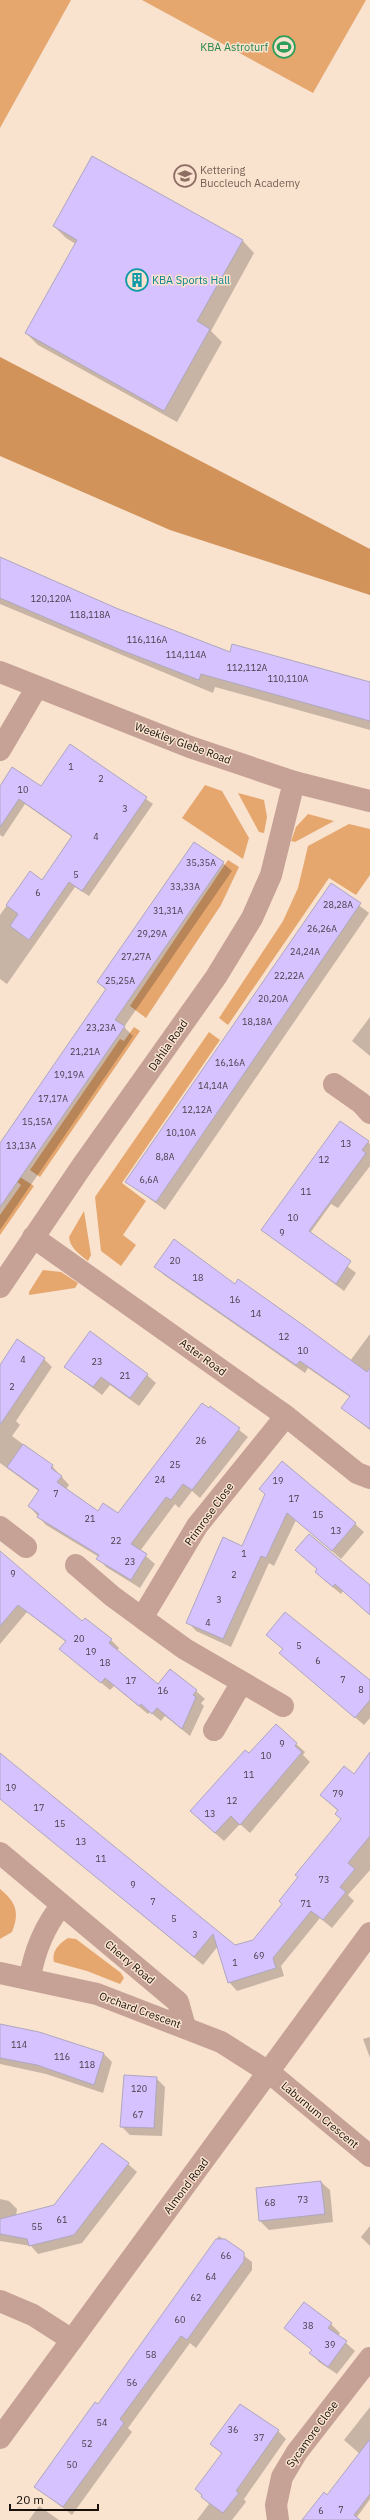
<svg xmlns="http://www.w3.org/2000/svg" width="370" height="2520" viewBox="0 0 370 2520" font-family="'IBM Plex Sans',sans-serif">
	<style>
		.green { fill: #e6a76f }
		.forest { fill: #d2935a }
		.shadow { fill: #0003 }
		.building { fill: #d6c2fe; stroke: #aea7c0 }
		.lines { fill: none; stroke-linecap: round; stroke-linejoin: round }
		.minor { stroke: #c6a195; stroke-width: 22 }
		.tertiary { stroke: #c6a195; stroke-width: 22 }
		.labels { text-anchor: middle; stroke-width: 3; stroke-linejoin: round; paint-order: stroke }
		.number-label { font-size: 9px; fill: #483c47 }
		.leisure-label { font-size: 11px; fill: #27864d; stroke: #f9e2ce; text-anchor: end }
		.education-label { font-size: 11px; fill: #785e54; stroke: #f9e2ce; text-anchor: start }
		.culture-label { font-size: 11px; fill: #0d838f; stroke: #f9e2ce; text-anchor: start }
		.street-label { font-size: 11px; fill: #18100a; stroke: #f9e2ce }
	</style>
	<rect width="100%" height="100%" fill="#f9e2ce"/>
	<path class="green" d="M0 0H71L0 128Z
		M142 0H366L313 93Z
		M205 785 222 791 249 838 243 859 182 818Z
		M238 793 264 800 267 817 264 833 259 832Z
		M308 814 334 821 295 842 291 841 296 827Z
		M349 824 370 829V875L356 895 329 878 228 1025 219 1018 283 921 298 888 308 846Z
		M228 860 239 867 221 905 146 1018 130 1006Z
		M134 1027 140 1031 40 1177 30 1170 120 1039 124 1041Z
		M209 1032 220 1040 122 1183 146 1201 123 1235 136 1245 121 1266 101 1251 95 1197Z
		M20 1177 34 1186 0 1235V1215L21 1185 17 1182Z
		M84 1211 91 1255 88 1261C79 1254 70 1248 69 1237Z
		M43 1270 61 1272 78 1283 75 1288 29 1295V1292Z
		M0 1889C16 1902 20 1912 12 1932L0 1939Z
		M68 1938 76 1939 121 1973 124 1978 120 1984 87 1971 54 1962C51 1951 60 1943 68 1938Z"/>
	<path class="forest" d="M0 357 370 549V595L170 530 0 456Z"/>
	<path class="shadow" d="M54 226 242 240 254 253 211 331 222 342 177 422 38 345 26 333 76 244 66 238Z
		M0 558 116 609 231 653 370 683V730L215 687 213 693 0 604Z
		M70 745 153 804 89 896 75 887 7 984 0 979V915L30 873 42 881 72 837 25 804 3 837 0 835V787L41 788Z
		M223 863 232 871 124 1027 133 1036 0 1230V1146L107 991 98 982Z
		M331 884 369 913 165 1210 127 1182Z
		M370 1017V1056L352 1041Z
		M368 1142 370 1144V1166L338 1208 331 1204 308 1236 356 1273 344 1291 263 1230Z
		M155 1267 235 1285 350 1361 370 1334V1430L342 1408 350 1397 308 1368 305 1373 164 1275Z
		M44 1359 52 1367 16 1421 20 1425 12 1436 52 1466 69 1485 66 1489 99 1512 118 1514 211 1408 248 1437 200 1498 192 1491 179 1508 175 1504 140 1551 155 1564 140 1588 106 1567 98 1558 99 1557 46 1525 29 1506 40 1492 0 1463V1367Z
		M65 1367 147 1375 156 1383 139 1406 110 1385 102 1395Z
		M266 1494 355 1524 364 1532 341 1559 296 1520 274 1566 269 1563 231 1647 196 1631 188 1622 242 1547Z
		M0 1571 111 1640 119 1648 117 1651 158 1685 170 1670 196 1691 205 1699 201 1703 204 1706 190 1736 165 1716 161 1721 150 1712 148 1714 114 1686 110 1690 61 1649 66 1642 27 1612 0 1644Z
		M324 1580 370 1587V1615L343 1591 341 1594Z
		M268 1635 370 1682V1718L364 1725 289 1661 284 1649Z
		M296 1744 305 1752 303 1755 310 1762 250 1833 240 1824 224 1841 200 1820 249 1755Z
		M0 1754 234 1947 254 1941 283 1904 299 1877 342 1819 338 1811 321 1795 354 1775 370 1780V1870L348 1895 354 1901 332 1928 320 1918 281 1966 284 1976 237 1991 229 1982 218 1946 203 1965 0 1798Z
		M0 2025 39 2033 104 2054 112 2062 103 2093 46 2074 0 2064Z
		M370 2037V2058L363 2039Z
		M156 2078 165 2087 162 2136 130 2135 121 2126Z
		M128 2164 137 2172 82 2243 38 2254 31 2246 0 2241V2199L9 2201 17 2209 16 2216 54 2206Z
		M321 2182 330 2190 333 2222 269 2230 260 2221 257 2189Z
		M370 2226V2246L361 2237Z
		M219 2236 252 2262V2270L196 2348 190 2343 128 2428 132 2432 72 2515 36 2487 99 2405Z
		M304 2304 331 2324 340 2333 338 2336 355 2351 337 2374 319 2362 311 2353 313 2351 286 2328Z
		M370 2407V2499L357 2517 361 2520H306L328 2497 360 2454 344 2440Z
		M278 2431 286 2439 244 2499 246 2502 232 2520H197L209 2504 196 2489 222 2454 211 2444Z
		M39 2506 59 2520H29Z"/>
	<path class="building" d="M92 156 243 240 197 321 210 329 164 411 25 333 77 240 53 226Z
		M0 557 116 608 230 652 232 644 370 682V721L201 674 199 680 121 650 0 598Z
		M70 744 147 797 82 891 69 882 29 940 10 926 18 914 6 905 30 871 42 880 72 836 19 799 0 827V786L12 767 41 786Z
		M194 842 224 862 115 1020 125 1026 0 1207V1143L106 989 97 982Z
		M331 883 361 903 156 1202 125 1182Z
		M340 1121 369 1141 362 1150 366 1153 309 1231 351 1261 336 1284 261 1230Z
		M174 1239 235 1284 238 1279 303 1325 367 1372 370 1368V1429L341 1408 350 1396 300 1361 296 1365 154 1267Z
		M90 1331 148 1374 130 1398 101 1377 93 1387 64 1367Z
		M17 1339 45 1358 0 1425V1365Z
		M202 1403 209 1408 210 1406 240 1428 192 1490 183 1484 171 1500 166 1497 131 1544 147 1554 131 1580 96 1559 99 1555 37 1517 39 1514 28 1506 39 1490 7 1467 23 1444 53 1465 51 1468 62 1476 57 1482 98 1511 103 1503 118 1513Z
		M282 1461 356 1523 332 1551 287 1513 266 1558 261 1556 223 1639 186 1623 223 1537 242 1546 265 1494 259 1489Z
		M309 1534 370 1585V1615L335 1584 333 1587 315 1572 317 1569 295 1550Z
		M0 1551 82 1621 85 1618 112 1639 109 1643 158 1684 170 1669 197 1690 193 1695 196 1697 182 1729 157 1708 152 1714 141 1704 139 1706 105 1678 101 1683 59 1649 66 1641 18 1605 0 1626Z
		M285 1612 370 1680V1700L355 1718 279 1653 283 1649 266 1635Z
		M276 1724 297 1743 295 1746 302 1752 240 1825 231 1816 215 1833 190 1811 245 1750 249 1753Z
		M370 1752V1836L348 1863 355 1869 340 1887 346 1892 323 1920 311 1911 273 1958 276 1968 228 1983 213 1934 194 1957 0 1799V1753L235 1945 253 1940 282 1904 279 1901 298 1877 295 1875 341 1819 335 1814 338 1810 320 1795 344 1766 354 1774Z
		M0 2024 39 2032 104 2053 94 2085 37 2065 0 2058Z
		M124 2075 157 2077 154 2128 120 2127Z
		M102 2143 129 2163 74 2235 29 2246 27 2239 0 2234V2219L54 2205Z
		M321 2181 325 2214 259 2221 256 2188Z
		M216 2239H225L244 2252V2261L187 2340 181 2336 120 2419 124 2423 63 2507 34 2487 95 2402 98 2404Z
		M304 2302 332 2323 328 2328 347 2341 328 2367 309 2353 312 2350 284 2328Z
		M240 2404 279 2430 236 2491 239 2493 223 2513 201 2497 202 2495 195 2489 222 2453 210 2444Z
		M370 2439V2494L354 2515 360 2520H302L324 2492 327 2495Z"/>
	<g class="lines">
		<path class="minor" d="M0 750 37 687
			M334 1084 361 1103 370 1113
			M33 1237 286 1416 357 1473 370 1478
			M0 1287 82 1166 216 977 252 918 271 875 294 782
			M0 1527 26 1547
			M76 1565 112 1596 142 1618
			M283 1706 185 1649 142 1618 197 1526 286 1416
			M214 1730 242 1682
			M0 1853 178 2002 185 2027
			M0 1973 97 1994 221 2042 270 2073 370 2156
			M30 1978C34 1952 45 1925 62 1905
			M0 2301 33 2315 72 2340
			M0 2438 370 1933
			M278 2520 276 2505 282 2477 297 2452 370 2358"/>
		<path class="tertiary" d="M0 672 190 747 294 782 370 801"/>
	</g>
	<defs>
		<g id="stadium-ring" transform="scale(1.15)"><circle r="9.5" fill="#f9e2ce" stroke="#2e9e5b" stroke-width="1.5"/><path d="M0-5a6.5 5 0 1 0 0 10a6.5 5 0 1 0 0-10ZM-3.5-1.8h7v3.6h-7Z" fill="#2e9e5b"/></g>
		<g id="school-ring" transform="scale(1.15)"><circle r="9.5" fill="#f9e2ce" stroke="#8d6e63" stroke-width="1.5"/><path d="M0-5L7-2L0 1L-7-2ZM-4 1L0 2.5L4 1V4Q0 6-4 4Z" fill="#8d6e63"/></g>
		<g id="building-ring" transform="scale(1.15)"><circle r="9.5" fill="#f9e2ce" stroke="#0f9aa8" stroke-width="1.5"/><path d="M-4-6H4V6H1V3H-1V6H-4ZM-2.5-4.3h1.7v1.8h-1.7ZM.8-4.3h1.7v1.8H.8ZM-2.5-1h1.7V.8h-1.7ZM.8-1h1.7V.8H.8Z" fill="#0f9aa8"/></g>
	</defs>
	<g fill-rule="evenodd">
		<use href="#stadium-ring" x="284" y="47"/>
		<use href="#school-ring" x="185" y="176"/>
		<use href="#building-ring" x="137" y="280"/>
	</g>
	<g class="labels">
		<g class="number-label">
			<text x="51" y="602">120,120A</text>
			<text x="90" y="618">118,118A</text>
			<text x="147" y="643">116,116A</text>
			<text x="186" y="658">114,114A</text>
			<text x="247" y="671">112,112A</text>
			<text x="288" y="682">110,110A</text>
			<text x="71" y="770">1</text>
			<text x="101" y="782">2</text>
			<text x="23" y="793">10</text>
			<text x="125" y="812">3</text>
			<text x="96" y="840">4</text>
			<text x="201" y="866">35,35A</text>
			<text x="76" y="878">5</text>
			<text x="185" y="890">33,33A</text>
			<text x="38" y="896">6</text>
			<text x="338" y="908">28,28A</text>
			<text x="168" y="914">31,31A</text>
			<text x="322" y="932">26,26A</text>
			<text x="152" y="937">29,29A</text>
			<text x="305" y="955">24,24A</text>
			<text x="136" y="960">27,27A</text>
			<text x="289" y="979">22,22A</text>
			<text x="120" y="984">25,25A</text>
			<text x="273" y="1002">20,20A</text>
			<text x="257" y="1025">18,18A</text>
			<text x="101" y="1031">23,23A</text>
			<text x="85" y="1055">21,21A</text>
			<text x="230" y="1066">16,16A</text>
			<text x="69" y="1078">19,19A</text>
			<text x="213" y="1089">14,14A</text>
			<text x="53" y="1102">17,17A</text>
			<text x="197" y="1113">12,12A</text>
			<text x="37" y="1125">15,15A</text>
			<text x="181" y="1136">10,10A</text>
			<text x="346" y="1147">13</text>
			<text x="21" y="1149">13,13A</text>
			<text x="165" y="1160">8,8A</text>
			<text x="324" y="1163">12</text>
			<text x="149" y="1183">6,6A</text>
			<text x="306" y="1195">11</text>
			<text x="293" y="1221">10</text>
			<text x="282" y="1236">9</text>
			<text x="175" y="1264">20</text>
			<text x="198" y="1281">18</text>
			<text x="235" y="1303">16</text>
			<text x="256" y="1317">14</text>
			<text x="284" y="1340">12</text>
			<text x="303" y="1354">10</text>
			<text x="23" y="1363">4</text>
			<text x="97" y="1365">23</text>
			<text x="125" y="1379">21</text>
			<text x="12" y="1390">2</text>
			<text x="201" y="1444">26</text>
			<text x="175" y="1468">25</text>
			<text x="160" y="1483">24</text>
			<text x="278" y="1484">19</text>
			<text x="56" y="1497">7</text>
			<text x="294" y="1502">17</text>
			<text x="318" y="1518">15</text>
			<text x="90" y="1522">21</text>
			<text x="336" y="1534">13</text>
			<text x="116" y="1544">22</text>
			<text x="244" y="1557">1</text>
			<text x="130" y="1565">23</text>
			<text x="13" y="1577">9</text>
			<text x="234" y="1578">2</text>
			<text x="219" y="1603">3</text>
			<text x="208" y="1626">4</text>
			<text x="79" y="1642">20</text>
			<text x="299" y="1649">5</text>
			<text x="91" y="1655">19</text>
			<text x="318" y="1664">6</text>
			<text x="105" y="1666">18</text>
			<text x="343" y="1683">7</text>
			<text x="131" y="1684">17</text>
			<text x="361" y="1693">8</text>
			<text x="163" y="1694">16</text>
			<text x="282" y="1747">9</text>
			<text x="266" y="1759">10</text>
			<text x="249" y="1778">11</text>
			<text x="11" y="1791">19</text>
			<text x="338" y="1797">79</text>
			<text x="232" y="1804">12</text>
			<text x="39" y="1811">17</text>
			<text x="210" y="1817">13</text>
			<text x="60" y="1827">15</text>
			<text x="81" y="1845">13</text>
			<text x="101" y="1862">11</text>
			<text x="324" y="1883">73</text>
			<text x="133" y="1888">9</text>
			<text x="153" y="1905">7</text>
			<text x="306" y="1907">71</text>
			<text x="174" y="1922">5</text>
			<text x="195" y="1938">3</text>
			<text x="259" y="1959">69</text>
			<text x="235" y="1966">1</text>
			<text x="19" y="2048">114</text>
			<text x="62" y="2060">116</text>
			<text x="87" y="2068">118</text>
			<text x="139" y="2092">120</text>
			<text x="138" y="2118">67</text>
			<text x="303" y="2203">73</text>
			<text x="270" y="2206">68</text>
			<text x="62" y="2223">61</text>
			<text x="37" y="2230">55</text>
			<text x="226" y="2259">66</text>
			<text x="211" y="2280">64</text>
			<text x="196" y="2301">62</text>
			<text x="180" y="2323">60</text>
			<text x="308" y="2329">38</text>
			<text x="330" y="2348">39</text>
			<text x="151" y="2358">58</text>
			<text x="132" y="2386">56</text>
			<text x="102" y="2426">54</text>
			<text x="233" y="2433">36</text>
			<text x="259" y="2441">37</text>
			<text x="87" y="2447">52</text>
			<text x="72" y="2468">50</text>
			<text x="341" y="2513">7</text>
			<text x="321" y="2514">6</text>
		</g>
		<g class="leisure-label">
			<text x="268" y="51">KBA Astroturf</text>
		</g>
		<g class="education-label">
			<text x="200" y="174">Kettering<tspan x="200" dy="13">Buccleuch Academy</tspan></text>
		</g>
		<g class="culture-label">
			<text x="152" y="284">KBA Sports Hall</text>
		</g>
		<g class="street-label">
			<text transform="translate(183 743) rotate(20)" y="4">Weekley Glebe Road</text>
			<text transform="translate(168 1045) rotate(-55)" y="4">Dahlia Road</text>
			<text transform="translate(203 1357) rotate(36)" y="4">Aster Road</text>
			<text transform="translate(209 1514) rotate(-54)" y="4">Primrose Close</text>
			<text transform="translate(130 1962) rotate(40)" y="4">Cherry Road</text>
			<text transform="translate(140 2010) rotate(20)" y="4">Orchard Crescent</text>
			<text transform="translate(320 2115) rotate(40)" y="4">Laburnum Crescent</text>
			<text transform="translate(186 2186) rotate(-53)" y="4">Almond Road</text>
			<text transform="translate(312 2434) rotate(-54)" y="4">Sycamore Close</text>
		</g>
	</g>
	<path d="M10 2504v6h88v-6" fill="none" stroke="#18100a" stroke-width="2"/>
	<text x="16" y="2504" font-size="12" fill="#18100a" stroke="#f9e2ce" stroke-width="3" paint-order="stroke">20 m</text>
</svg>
